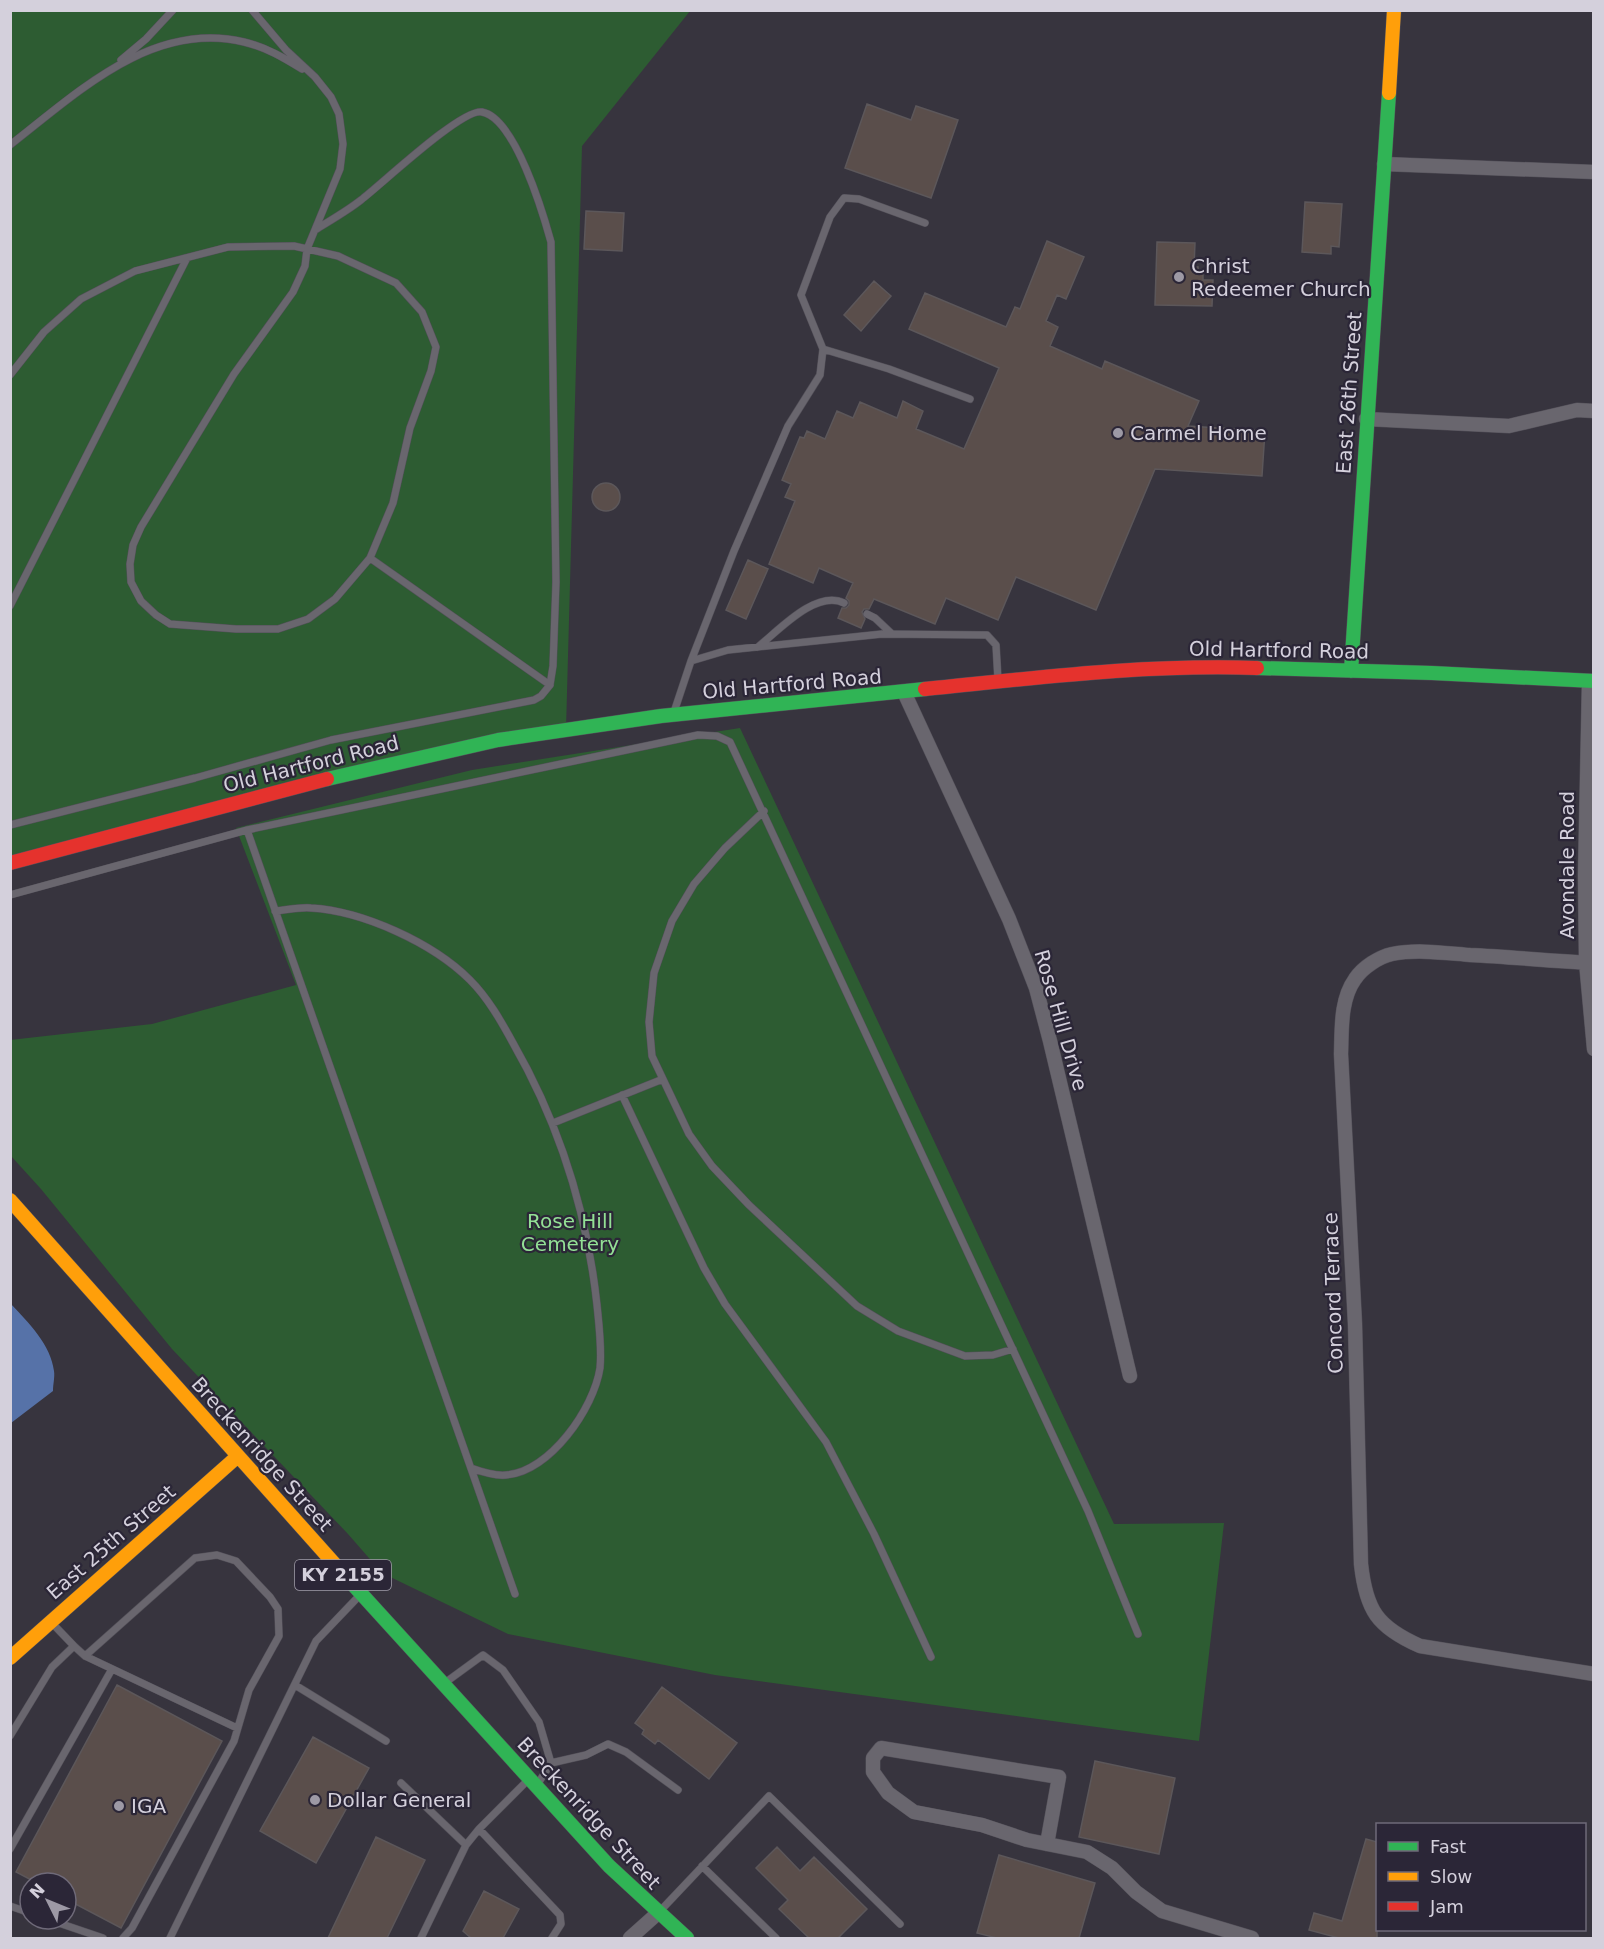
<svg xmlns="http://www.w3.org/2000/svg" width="1604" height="1949" viewBox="0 0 1604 1949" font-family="'DejaVu Sans',sans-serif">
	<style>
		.green { fill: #2d5c32 }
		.water { fill: #5672a8 }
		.building { fill: #5a4e4b; stroke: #5c575a; stroke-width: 1.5 }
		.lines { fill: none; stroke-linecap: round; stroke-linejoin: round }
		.lane-casing { stroke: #535059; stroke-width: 8 }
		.street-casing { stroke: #535059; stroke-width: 15 }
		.fast-casing { stroke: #535059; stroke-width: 15 }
		.slow-casing { stroke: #535059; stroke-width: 15 }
		.jam-casing { stroke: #535059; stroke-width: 15 }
		.lane { stroke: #69666e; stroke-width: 7 }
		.street { stroke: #69666e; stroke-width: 14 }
		.fast { stroke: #30b455; stroke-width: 14 }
		.slow { stroke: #ff9f0a; stroke-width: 14 }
		.jam { stroke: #e5322d; stroke-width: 14 }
		.poi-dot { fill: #9d99a5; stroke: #2b2637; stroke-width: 2 }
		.labels { text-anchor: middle; stroke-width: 4.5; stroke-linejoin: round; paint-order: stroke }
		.shield { fill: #2b2637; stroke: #a19daa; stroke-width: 1.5 }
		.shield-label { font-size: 18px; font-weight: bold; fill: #d4d0dc }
		.poi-label { font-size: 20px; fill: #d4d0dc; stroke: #2b2637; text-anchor: start }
		.street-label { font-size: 20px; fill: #d4d0dc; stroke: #2b2637 }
		.park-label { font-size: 20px; fill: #93e095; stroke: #2b2637 }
	</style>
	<rect width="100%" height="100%" fill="#37343e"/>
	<path class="green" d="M11 11H690L582 146 566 729 11 863Z
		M740 728 1114 1524 1224 1523 1199 1741 715 1675 508 1634 382 1573 348 1534 172 1349 41 1189 11 1156 10 1040 152 1024 296 985 236 828 472 770Z"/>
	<path class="water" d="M11 1304C28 1322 51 1345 54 1371 55 1377 53 1384 53 1391L11 1423Z"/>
	<path class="building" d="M867 104 911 120 916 106 958 120 931 198 845 168Z
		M1305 202 1342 204 1339 247 1331 246V254L1302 252Z
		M586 211 624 213 622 251 584 249Z
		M1047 241 1084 257 1066 299 1057 295 1046 321 1058 327 1050 346 1102 369 1105 361 1199 401 1188 426 1265 431 1262 476 1155 469 1096 610 1016 577 998 620 946 598 935 624 874 599 869 609H864L862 612 865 619 861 628 838 618 842 608H846L849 605V601L846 598 853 583 819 568 813 583 769 564 795 501 785 497 791 484 782 480 800 437 804 438 807 431 825 439 837 411 853 418 860 402 897 418 903 401 923 411 916 429 964 449 999 368 909 329 925 293 1006 327 1015 307 1020 309Z
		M1157 242 1195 243 1194 267H1198V273H1203V280H1213L1212 306 1155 305Z
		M874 281 891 296 861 331 844 315Z
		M592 497a14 14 0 1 1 28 0a14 14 0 1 1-28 0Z
		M748 560 768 569 746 619 726 610Z
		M117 1685 222 1741 121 1928 66 1899V1883H37L16 1872Z
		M662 1687 737 1743 709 1779 658 1740 655 1744 642 1734 644 1730 635 1723Z
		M313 1737 369 1768 316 1863 260 1831Z
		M1095 1761 1175 1778 1159 1854 1079 1837Z
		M376 1837 425 1860 387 1938H328Z
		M1366 1839 1377 1842V1938H1339L1309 1930 1314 1913 1342 1921Z
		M777 1847 800 1871 814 1857 867 1909 838 1938H809L779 1909 788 1900 756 1868Z
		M999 1855 1095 1883 1079 1938H997L977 1933Z
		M484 1891 519 1909 503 1938H471L463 1931Z"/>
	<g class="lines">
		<g class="lane-casing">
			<path id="lane" d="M121 60 146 39 173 10
				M10 145C77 93 152 20 244 42 266 47 284 58 302 69
				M315 230C331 220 347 211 361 200 382 184 462 108 482 112 515 118 543 213 551 242L556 582 553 666 550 685
				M823 349 889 369 970 399
				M10 375 44 332 81 299 135 271 228 247 294 246 338 256 396 283 422 312 436 347 431 371 410 428 393 503 370 558 335 599 308 619 278 629H236L170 624 156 615 141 601 131 582 130 564 133 545 141 527 234 374 293 292 305 266 307 249 340 169 343 144 339 114 331 97 315 77 286 50 252 10
				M10 606 187 258
				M867 614 875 618 892 634
				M758 647C778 631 816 589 844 603
				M691 661 734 551 788 426 820 375 823 349 801 295 830 217 844 198 859 199 925 223
				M674 712 691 661 728 650 882 634 987 635 996 645 998 680
				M764 811 725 848 694 884 672 921 654 973 649 1022 652 1056 689 1134 712 1166 749 1205 857 1306 898 1331 965 1356 993 1355 1013 1349
				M10 825 195 778 331 740 534 700 541 696 550 685 370 558
				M247 830 698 735 717 736 730 742 1088 1511 1138 1634
				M10 895 247 830 515 1594
				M275 911C287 910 299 907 311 908 363 911 433 943 470 980 488 998 501 1021 513 1043 560 1125 587 1212 597 1305 599 1325 602 1348 600 1368 594 1408 550 1472 506 1475 495 1476 482 1472 471 1468
				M622 1095 704 1268 725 1304 826 1442 874 1534 931 1657
				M553 1123 663 1079
				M74 1646 85 1656 195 1558 217 1555 236 1561 270 1597 278 1609 279 1636 249 1690 234 1741 132 1928 123 1938
				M85 1656 237 1728
				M446 1682 483 1655 503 1670 539 1722 551 1763 537 1785
				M295 1685 386 1741
				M10 1736 52 1667 74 1646 51 1622
				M551 1763 586 1755 608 1744 626 1752 678 1790
				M401 1783 466 1845
				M479 1829 560 1915 561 1924 552 1938
				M10 1849 112 1669
				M702 1866 776 1938
				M10 1906 30 1913
				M662 1909 769 1796 900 1924
				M47 1919 103 1938
				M170 1938 316 1641 359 1596
				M421 1938 466 1845 479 1829 527 1781"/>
		</g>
		<g class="street-casing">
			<path id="street" d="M1384 164 1594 172
				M1366 419 1509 426 1577 410 1594 411
				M1589 681 1585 875 1586 962 1594 1049
				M904 692 1009 919 1036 988 1050 1041 1130 1376
				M1594 963C1552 961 1511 957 1470 955 1445 953 1417 949 1392 954 1379 957 1363 967 1355 979 1340 1000 1342 1029 1341 1054L1355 1324 1361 1564C1366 1610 1377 1627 1420 1646L1594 1674
				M1047 1844 1059 1777 881 1748 873 1758V1772L888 1793 914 1812 982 1825 1027 1840 1087 1852 1112 1868 1136 1892 1162 1911 1252 1938
				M630 1938 658 1913"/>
		</g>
		<g class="fast-casing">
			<path id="fast" d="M1257 668 1432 673 1594 681
				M1351 671 1389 93
				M327 779 498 740 661 716 925 689
				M347 1578 609 1866 687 1938"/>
		</g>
		<g class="slow-casing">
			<path id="slow" d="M1389 93 1394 10
				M10 1200 347 1578
				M10 1658 238 1456"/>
		</g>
		<g class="jam-casing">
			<path id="jam" d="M925 689C1036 678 1146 664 1257 668
				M10 863 327 779"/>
		</g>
		<use href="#lane" class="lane"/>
		<use href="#street" class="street"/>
		<use href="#fast" class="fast"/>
		<use href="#slow" class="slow"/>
		<use href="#jam" class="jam"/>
	</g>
	<g class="poi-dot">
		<circle cx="1179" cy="277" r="6"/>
		<circle cx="1118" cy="433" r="6"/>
		<circle cx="315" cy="1800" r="6"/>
		<circle cx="119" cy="1806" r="6"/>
	</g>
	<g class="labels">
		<rect class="shield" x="295" y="1560" width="96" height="30" rx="4.5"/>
		<g class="shield-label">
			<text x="343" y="1581">KY 2155</text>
		</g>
		<g class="poi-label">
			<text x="1191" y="273">Christ<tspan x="1191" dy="23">Redeemer Church</tspan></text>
			<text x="1130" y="440">Carmel Home</text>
			<text x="327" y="1807">Dollar General</text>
			<text x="131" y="1813">IGA</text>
		</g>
		<g class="street-label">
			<text transform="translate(1349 393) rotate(-86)" y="7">East 26th Street</text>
			<text transform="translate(1279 650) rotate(1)" y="7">Old Hartford Road</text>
			<text transform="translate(792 684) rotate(-5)" y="7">Old Hartford Road</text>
			<text transform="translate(311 764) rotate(-14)" y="7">Old Hartford Road</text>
			<text transform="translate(1567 865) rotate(-90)" y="7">Avondale Road</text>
			<text transform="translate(1061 1020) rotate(74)" y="7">Rose Hill Drive</text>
			<text transform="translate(1333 1293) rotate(-92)" y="7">Concord Terrace</text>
			<text transform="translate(262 1454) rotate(48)" y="7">Breckenridge Street</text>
			<text transform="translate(111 1542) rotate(-41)" y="7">East 25th Street</text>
			<text transform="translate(589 1813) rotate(47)" y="7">Breckenridge Street</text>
		</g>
		<g class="park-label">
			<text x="570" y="1228">Rose Hill<tspan x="570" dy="23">Cemetery</tspan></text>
		</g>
	</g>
	<rect width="1604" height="1949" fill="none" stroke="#d4d0dc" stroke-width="24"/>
	<rect x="1376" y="1823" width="210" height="108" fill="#2b2637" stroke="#6f6a79" stroke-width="1.5"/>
	<rect x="1388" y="1842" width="30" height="9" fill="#30b455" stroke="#6f6a79" stroke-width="1.5"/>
	<text x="1430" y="1853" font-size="18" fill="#d4d0dc">Fast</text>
	<rect x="1388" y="1872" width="30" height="9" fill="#ff9f0a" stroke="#6f6a79" stroke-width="1.5"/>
	<text x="1430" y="1883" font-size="18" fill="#d4d0dc">Slow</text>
	<rect x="1388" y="1902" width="30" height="9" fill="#e5322d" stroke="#6f6a79" stroke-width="1.5"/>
	<text x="1430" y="1913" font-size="18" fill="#d4d0dc">Jam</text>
	<g transform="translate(48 1901) rotate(313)"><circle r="28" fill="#2b2637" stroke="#6f6a79" stroke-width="1.5"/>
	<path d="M0-4.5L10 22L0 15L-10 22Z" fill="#9d99a5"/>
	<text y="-9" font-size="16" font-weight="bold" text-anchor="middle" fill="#d4d0dc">N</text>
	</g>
</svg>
